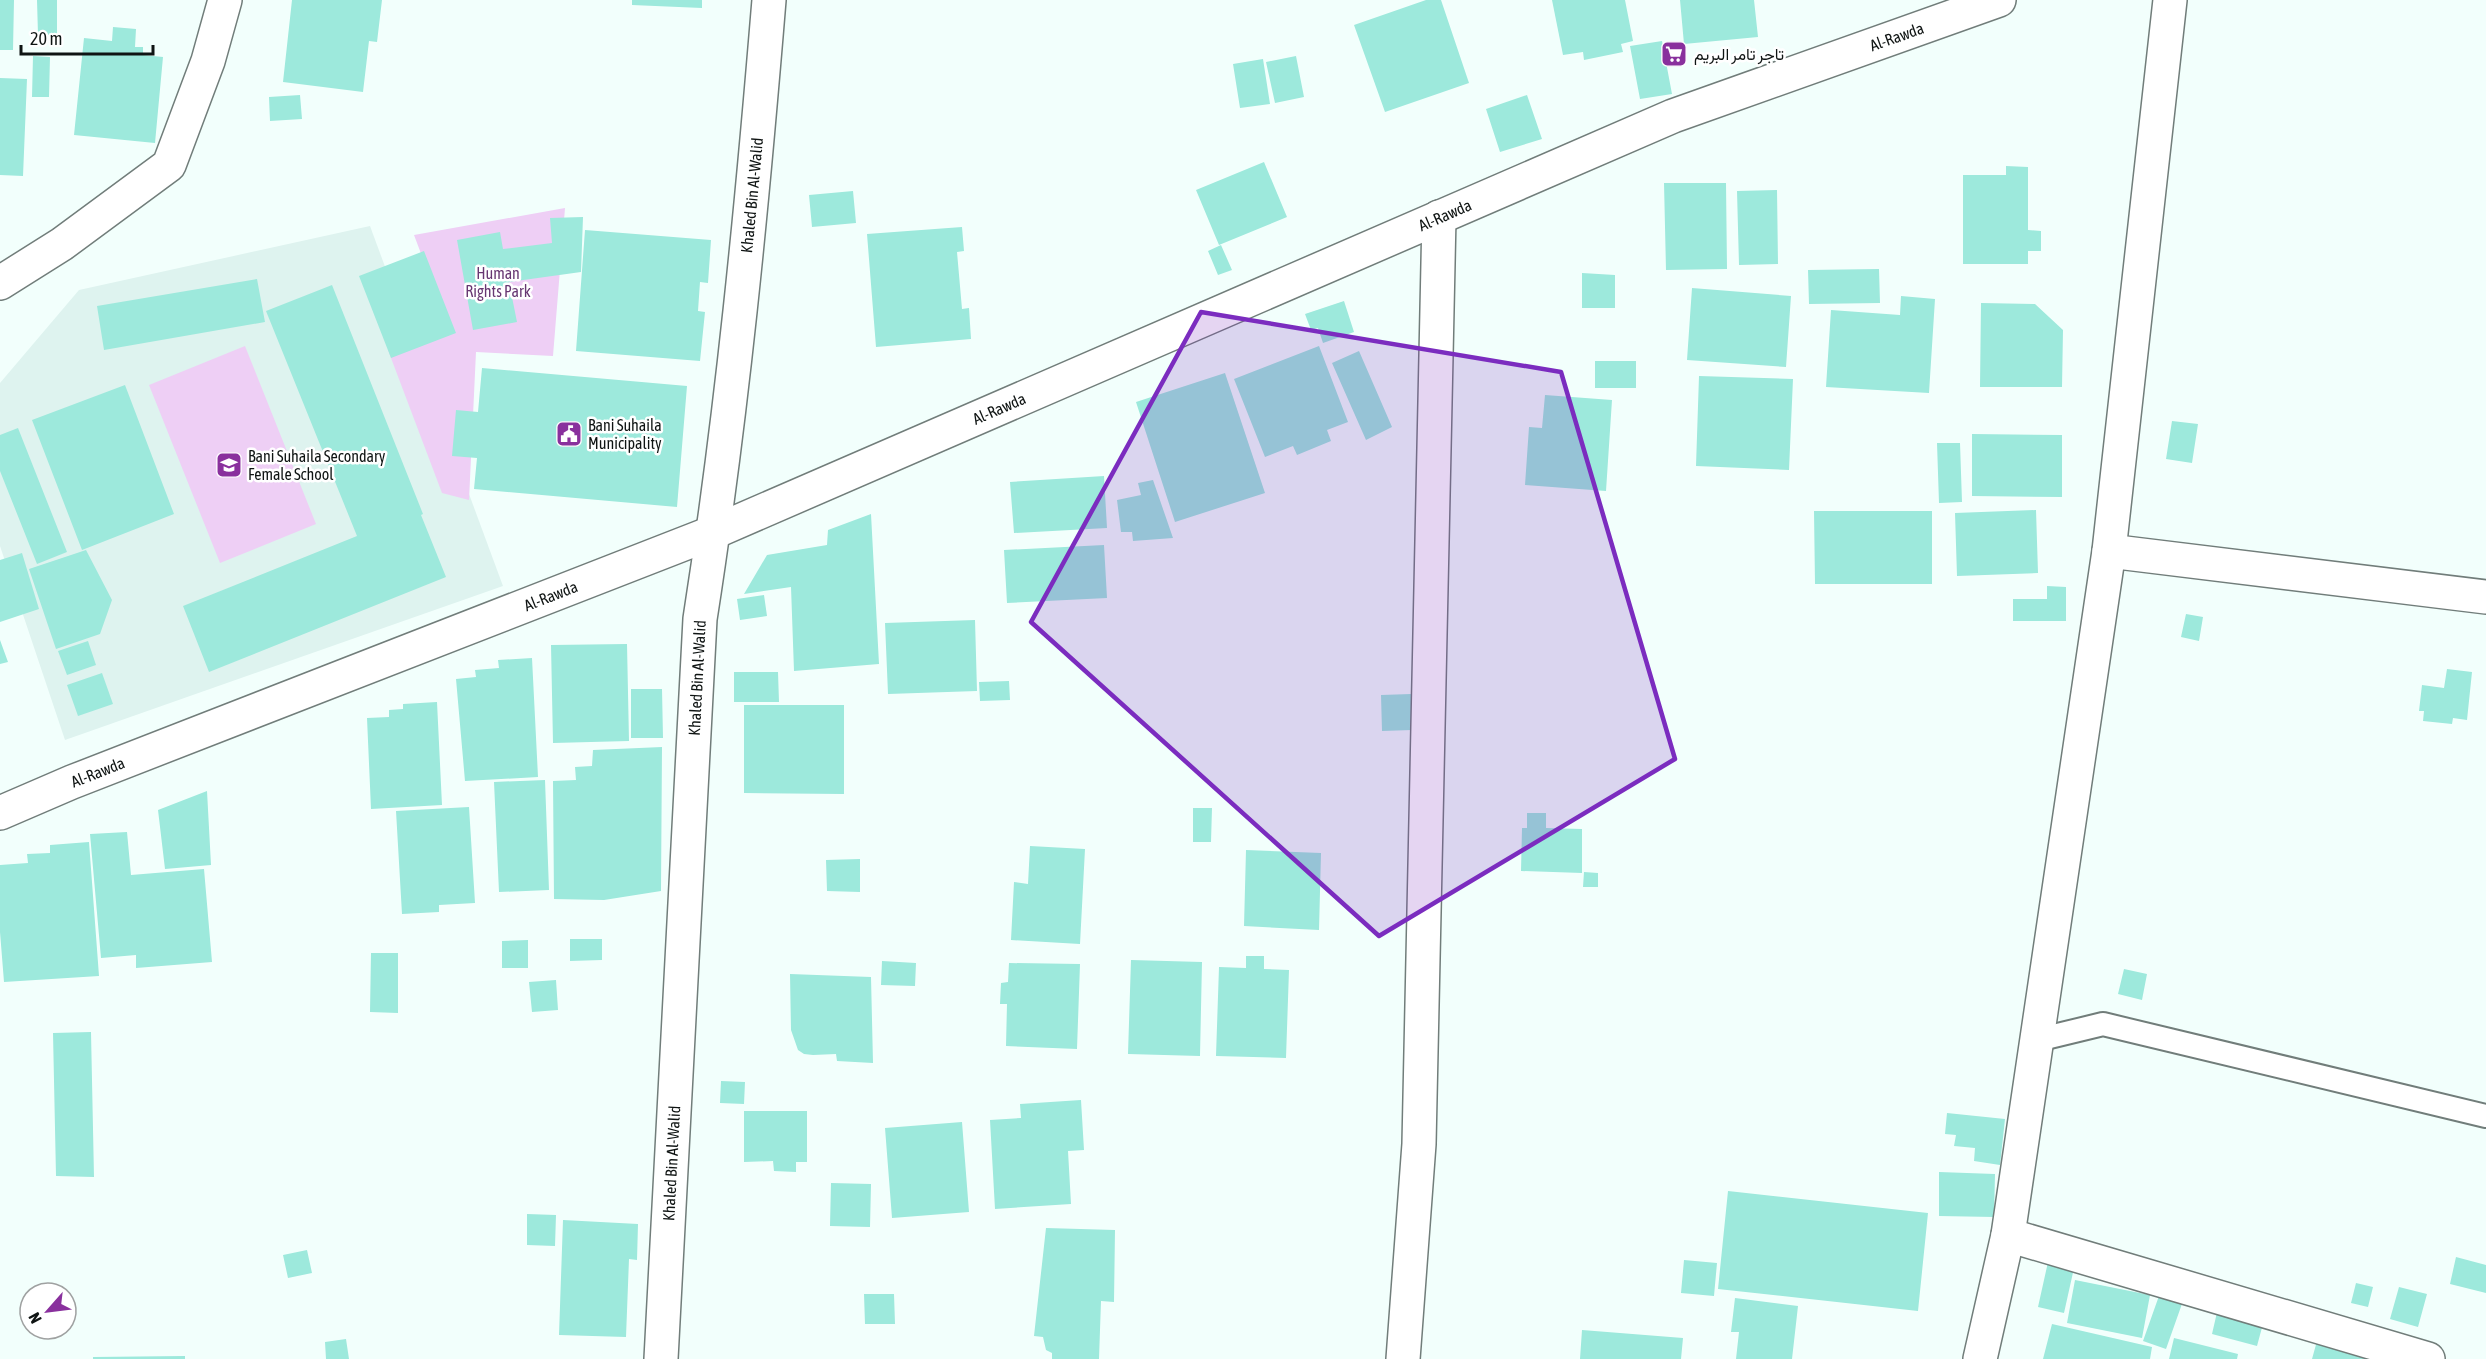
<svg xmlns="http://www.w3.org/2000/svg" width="2486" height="1359" viewBox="0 0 2486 1359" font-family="'Asap Condensed',Vazirmatn,sans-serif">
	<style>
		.built { fill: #def3ef }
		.green { fill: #eecff5 }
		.building { fill: #9de9dc }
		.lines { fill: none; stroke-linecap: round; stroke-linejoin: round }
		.service-casing { stroke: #717d7a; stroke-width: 26 }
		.minor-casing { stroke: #717d7a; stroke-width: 36 }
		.tertiary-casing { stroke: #717d7a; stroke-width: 36 }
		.service { stroke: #fff; stroke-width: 22 }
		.minor { stroke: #fff; stroke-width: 33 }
		.tertiary { stroke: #fff; stroke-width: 33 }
		.marked { fill: #7b2cbf; fill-opacity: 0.2; stroke: #7b2cbf; stroke-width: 4.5; stroke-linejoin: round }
		.labels { text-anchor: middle; stroke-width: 5; stroke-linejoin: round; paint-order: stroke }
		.street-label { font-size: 16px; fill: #0f1413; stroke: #fff }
		.poi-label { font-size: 16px; fill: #0f1413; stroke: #fff; text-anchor: start }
		.park-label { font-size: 16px; fill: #673772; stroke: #fff }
	</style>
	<rect width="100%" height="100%" fill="#f2fffc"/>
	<path class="built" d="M370 226 503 586 65 740 0 546V383L79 290Z"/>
	<path class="green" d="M565 208 553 356 476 352 469 500 442 493 388 350 448 325 414 235Z
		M245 346 316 524 220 563 149 385Z"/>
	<path class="building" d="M0 0H14L13 50H0Z
		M37 0H57V35H38Z
		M292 0H382L377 42 369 41 363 92 283 82Z
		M632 0H702V8L632 5Z
		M1426 0H1441L1469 83 1385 112 1354 25Z
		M1552 0H1625L1633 41 1621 44 1623 52 1584 60 1583 52 1563 55Z
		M1680 0H1754L1758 37 1684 44Z
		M113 27 136 29 135 47H143V55L163 57 155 143 74 135 84 38 112 41Z
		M1662 41 1672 94 1640 99 1630 46Z
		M33 56 50 57 49 97H32Z
		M1296 56 1304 97 1275 103 1266 62Z
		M1263 59 1270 104 1240 108 1233 64Z
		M0 78 27 79 23 176 0 175Z
		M300 95 302 119 270 121 269 97Z
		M1527 95 1542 139 1500 152 1486 109Z
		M1264 162 1287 217 1219 245 1196 190Z
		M2006 166 2028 167V230L2041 231V251H2028V264H1963V175H2006Z
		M1664 183H1726L1727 269 1666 270Z
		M1777 190 1778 264 1739 265 1737 191Z
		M853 191 856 223 812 227 809 195Z
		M583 217 581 272 509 282 517 322 473 330 457 240 500 232 503 249 552 243 550 218Z
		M962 227 964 251 957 252 962 309 969 308 971 339 876 347 867 234Z
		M585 230 711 240 708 283 700 282 698 311 705 312 700 361 576 351Z
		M1221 245 1232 270 1218 275 1208 251Z
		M424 251 456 333 391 358 359 276Z
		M1879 269 1880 303 1809 304 1808 270Z
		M1582 273 1615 275V308H1582Z
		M257 279 265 322 104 350 97 306Z
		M332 285 423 514 421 515 446 577 209 672 183 606 357 536 266 311Z
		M1692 288 1791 296 1786 367 1687 360Z
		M1901 296 1935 299 1929 393 1826 387 1831 310 1900 315Z
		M1344 301 1354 332 1323 343 1318 328 1311 330 1305 314Z
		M1981 303 2035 304 2063 330 2062 387H1980Z
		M1319 346 1348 422 1327 430 1331 441 1297 455 1293 446 1265 457 1234 379Z
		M1359 351 1392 427 1366 440 1332 363Z
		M1595 361H1636V388H1595Z
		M482 368 687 386 677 507 474 489 477 458 452 456 456 410 478 412Z
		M1225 373 1265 493 1175 522 1136 402Z
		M1699 376 1793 379 1789 470 1696 466Z
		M125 385 174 514 82 550 32 420Z
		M1545 395 1612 400 1606 491 1525 485 1529 427 1542 428Z
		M2172 421 2198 424 2192 463 2166 459Z
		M18 428 67 552 37 564 0 471V435Z
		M1972 434 2062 435V497L1972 496Z
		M1937 443H1960L1962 502 1939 503Z
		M1104 476 1107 528 1014 533 1010 482Z
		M1153 480 1173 538 1133 541 1132 532H1121L1117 500 1141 495 1138 483Z
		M2036 510 2038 573 1957 576 1955 513Z
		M1814 511H1932V584H1815Z
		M871 514 879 664 794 671 791 587 744 594 767 555 827 545 828 530Z
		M1104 545 1107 598 1007 603 1004 550Z
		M86 550 112 600 100 634 56 649 29 569Z
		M22 553 39 609 0 622V560Z
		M2047 586 2066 587V621H2013V599H2047Z
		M764 595 767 616 740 620 737 599Z
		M2186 614 2203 617 2199 641 2181 637Z
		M975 620 977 691 888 694 885 623Z
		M0 640 8 662 0 664Z
		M88 641 96 665 67 675 58 651Z
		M627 644 629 741 553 743 551 645Z
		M532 658 538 777 465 781 456 679 476 677 475 670 499 668 498 660Z
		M2447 669 2472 672 2467 720 2453 718 2452 724 2423 721 2424 711H2419L2422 685 2444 688Z
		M734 672H778L779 702H734Z
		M102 673 113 704 78 716 67 685Z
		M1009 681 1010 700 980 701 979 682Z
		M631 689H662L663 738H631Z
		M1411 694 1412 730 1382 731 1381 695Z
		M437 702 442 805 371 809 367 718 389 717V710L403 709V704Z
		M744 705H844V794L744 793Z
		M662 747 661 891 604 900 554 899 553 781 576 780 575 767 592 766 593 750Z
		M545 780 549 890 499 892 494 782Z
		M207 791 211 865 165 869 158 810Z
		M469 807 475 903 439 905V912L402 914 396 811Z
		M1193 808H1212L1211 842H1193Z
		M1527 813H1546V828L1582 829V873L1521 871 1522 828H1527Z
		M127 832 131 875 204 869 212 962 136 968V955L101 958 90 834Z
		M89 842 99 976 4 982 0 932V865L28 863 27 854 50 853V845Z
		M1030 846 1085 849 1080 944 1011 940 1014 882 1028 884Z
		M1246 850 1321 853 1319 930 1244 926Z
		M860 859V892L827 891 826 860Z
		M1584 872 1598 873V887H1583Z
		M570 939H602V960L570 961Z
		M528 940V968H502V941Z
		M371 953H398V1013L370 1012Z
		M1246 956H1264V969L1289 970 1286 1058 1216 1056 1219 967 1246 968Z
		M1131 960 1202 962 1200 1056 1128 1054Z
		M882 961 916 963 915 986 881 985Z
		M1009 963 1080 964 1077 1049 1006 1046 1007 1004H1000L1001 983 1008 982Z
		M2124 969 2147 974 2142 1000 2118 994Z
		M790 974 871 977 873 1063 837 1061 836 1054 813 1055 804 1054 798 1050 791 1030Z
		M556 980 558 1010 532 1012 529 982Z
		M91 1032 94 1177 56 1176 53 1033Z
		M721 1081 745 1082 744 1104 720 1103Z
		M1081 1100 1084 1150 1068 1151 1071 1204 995 1209 990 1120 1021 1118 1020 1104Z
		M744 1111H807V1162H796V1172L774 1171 773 1161 744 1162Z
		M1947 1113 2005 1119 2000 1165 1974 1161 1975 1148 1954 1146 1956 1135 1945 1134Z
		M962 1122 969 1212 892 1218 885 1128Z
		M1939 1172 1995 1174 1994 1217 1939 1216Z
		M831 1183 871 1184 870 1227 830 1226Z
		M1728 1191 1928 1213 1918 1311 1718 1289Z
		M527 1214 556 1215 555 1246 527 1245Z
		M563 1220 638 1224 637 1260 629 1259 626 1337 559 1335Z
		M1046 1228 1115 1230 1114 1302 1101 1301 1099 1359H1052V1353L1046 1350 1043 1337 1034 1336Z
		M307 1250 312 1273 288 1278 283 1255Z
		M2456 1257 2486 1265V1293L2450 1284Z
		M1684 1260 1717 1263 1714 1296 1681 1293Z
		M2048 1262 2074 1268 2064 1313 2038 1307Z
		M2075 1280 2150 1295 2142 1338 2067 1323Z
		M2356 1283 2373 1287 2368 1307 2351 1303Z
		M2399 1287 2427 1294 2418 1327 2390 1319Z
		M2160 1293 2183 1301 2166 1349 2143 1341Z
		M864 1294H894L895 1324H865Z
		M1735 1298 1798 1306 1792 1359H1736L1739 1332H1731Z
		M2218 1308 2264 1320 2257 1346 2212 1334Z
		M2052 1324 2152 1347 2150 1359H2043Z
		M1582 1330 1683 1338 1681 1359H1580Z
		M2174 1338 2238 1354 2237 1359H2169Z
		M346 1339 349 1359H326L325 1342Z
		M2317 1341 2367 1355 2366 1359H2312Z
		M185 1356V1359H93V1357Z"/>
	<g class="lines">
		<g class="service-casing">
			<path id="service" d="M2037 1040 2103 1024 2486 1116"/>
		</g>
		<g class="minor-casing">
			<g id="minor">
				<path d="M0 283 62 244 169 165 208 61 225 0"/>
				<path d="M2109 551 2486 597"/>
				<path id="s1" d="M0 813 72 782 714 532 1673 116 1999 0"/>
				<path d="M2008 1235 2428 1359"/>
				<path d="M1403 1359 1419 1144 1439 217"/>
				<path d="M1980 1359 2008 1235 2109 551 2170 0"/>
			</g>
		</g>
		<g class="tertiary-casing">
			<g id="tertiary">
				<path id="s2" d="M661 1359 700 619C732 414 752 207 769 0"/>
			</g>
		</g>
		<use href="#service" class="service"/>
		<use href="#minor" class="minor"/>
		<use href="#tertiary" class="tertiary"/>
	</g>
	<path class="marked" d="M1201 312 1561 372 1675 759 1379 936 1031 622Z"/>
	<defs>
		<g id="supermarket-square" transform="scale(1.35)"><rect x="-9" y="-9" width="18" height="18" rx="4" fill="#89309d" stroke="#fff"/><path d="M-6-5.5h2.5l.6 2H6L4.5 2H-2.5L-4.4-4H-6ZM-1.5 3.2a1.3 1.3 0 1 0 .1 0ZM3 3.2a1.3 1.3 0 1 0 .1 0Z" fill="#fff"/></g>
		<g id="civic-square" transform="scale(1.35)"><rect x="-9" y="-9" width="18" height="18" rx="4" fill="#89309d" stroke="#fff"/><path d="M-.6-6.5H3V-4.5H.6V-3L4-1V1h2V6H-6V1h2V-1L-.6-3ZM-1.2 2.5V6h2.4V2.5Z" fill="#fff"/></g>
		<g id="school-square" transform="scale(1.35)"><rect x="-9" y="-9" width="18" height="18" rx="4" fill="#89309d" stroke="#fff"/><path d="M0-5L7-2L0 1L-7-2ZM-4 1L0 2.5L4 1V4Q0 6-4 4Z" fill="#fff"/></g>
	</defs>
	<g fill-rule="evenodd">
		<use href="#supermarket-square" x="1674" y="54"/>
		<use href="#civic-square" x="569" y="434"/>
		<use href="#school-square" x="229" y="465"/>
	</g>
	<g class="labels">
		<g class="street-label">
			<text dy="6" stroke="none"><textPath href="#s1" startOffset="2050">Al-Rawda</textPath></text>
			<text dy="6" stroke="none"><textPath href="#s2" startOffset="1168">Khaled Bin Al-Walid</textPath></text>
			<text dy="6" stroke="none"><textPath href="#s1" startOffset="1564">Al-Rawda</textPath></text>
			<text dy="6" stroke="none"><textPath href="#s1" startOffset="1078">Al-Rawda</textPath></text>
			<text dy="6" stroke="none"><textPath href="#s1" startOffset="592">Al-Rawda</textPath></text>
			<text dy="6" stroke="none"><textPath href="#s2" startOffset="682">Khaled Bin Al-Walid</textPath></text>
			<text dy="6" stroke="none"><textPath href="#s1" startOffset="106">Al-Rawda</textPath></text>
			<text dy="6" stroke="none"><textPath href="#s2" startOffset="196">Khaled Bin Al-Walid</textPath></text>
		</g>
		<g class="poi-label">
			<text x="1694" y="60">تاجر تامر البريم</text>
			<text x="588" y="431">Bani Suhaila<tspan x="588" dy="18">Municipality</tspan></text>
			<text x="248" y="462">Bani Suhaila Secondary<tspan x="248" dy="18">Female School</tspan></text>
		</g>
		<g class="park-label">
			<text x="498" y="279">Human<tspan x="498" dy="18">Rights Park</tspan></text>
		</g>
	</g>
	<g transform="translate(48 1311) rotate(242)"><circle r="28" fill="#ffffff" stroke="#9fa1a1" stroke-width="1.5"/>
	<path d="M0-4.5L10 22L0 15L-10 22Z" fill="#89309d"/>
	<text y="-9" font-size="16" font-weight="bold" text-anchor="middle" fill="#0f1413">N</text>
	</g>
	<path d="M21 45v9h132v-9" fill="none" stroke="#0f1413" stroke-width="3"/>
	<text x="30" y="45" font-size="18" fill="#0f1413" stroke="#ffffff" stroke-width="4.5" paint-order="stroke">20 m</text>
</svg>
